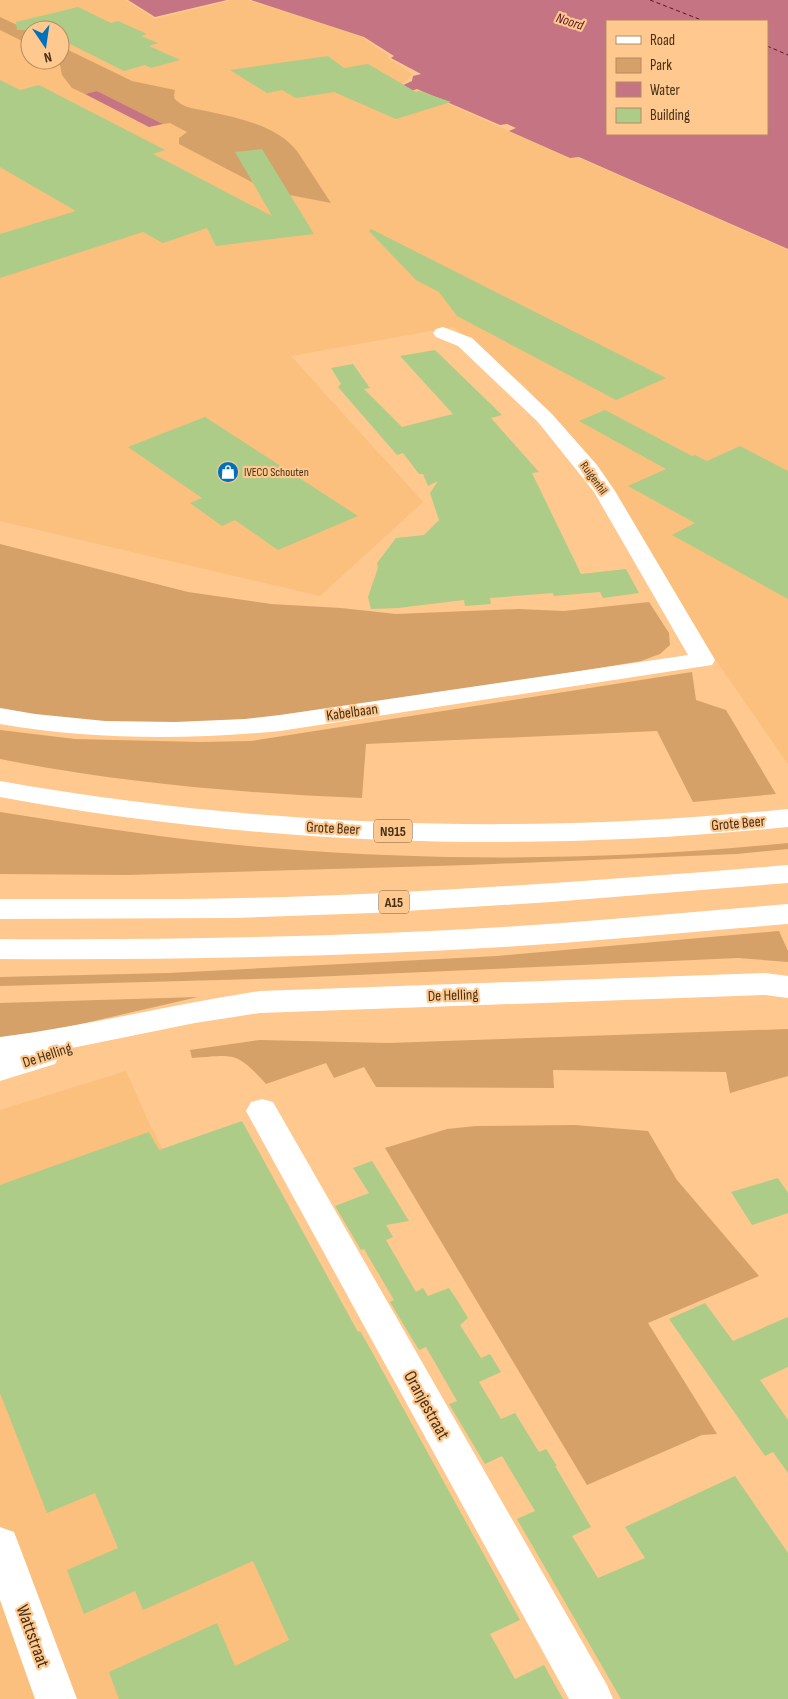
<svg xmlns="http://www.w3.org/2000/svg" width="788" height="1699" viewBox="0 0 788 1699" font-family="'Sofia Sans Condensed',sans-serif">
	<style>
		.built { fill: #fbbf7e; fill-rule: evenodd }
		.green { fill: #d5a169 }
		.water { fill: #c47483; fill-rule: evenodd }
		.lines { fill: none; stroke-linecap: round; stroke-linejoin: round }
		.ferry { stroke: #5b1228; stroke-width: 1; stroke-dasharray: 4 3; stroke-linecap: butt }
		.building { fill: #adcc88 }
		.minor { fill: #fff; fill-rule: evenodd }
		.tertiary { fill: #fff; fill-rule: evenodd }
		.primary { fill: #fff; fill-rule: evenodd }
		.motorway { fill: #fff; fill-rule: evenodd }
		.labels { text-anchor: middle; stroke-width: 4.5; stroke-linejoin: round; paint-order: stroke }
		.far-poi-label { font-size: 12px; fill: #442f17; stroke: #fec88e; text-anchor: start }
		.far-street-label { font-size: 12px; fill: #442f17; stroke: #fec88e }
		.far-water-label { font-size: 14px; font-style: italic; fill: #5b1228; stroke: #fec88e }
		.shield { fill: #fec88e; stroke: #7c5d3b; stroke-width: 1 }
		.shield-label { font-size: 14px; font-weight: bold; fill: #442f17 }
		.street-label { font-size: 15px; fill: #442f17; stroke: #fec88e }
		.near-street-label { font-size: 18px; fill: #442f17; stroke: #fec88e }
	</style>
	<rect width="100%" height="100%" fill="#fec88e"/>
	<path class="built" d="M0 0H125L155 19 232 0H246L292 13 362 37 389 56 387 57 412 74 406 81 397 87 407 92 417 90 569 158 577 157 788 250V764L717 662 607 481 525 386 453 327 291 356 423 502 320 596 0 521ZM30 30H60V60H30Z
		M126 1071 150 1125 339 1489 457 1699H0V1110Z"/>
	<path class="green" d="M0 17 30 31V45L0 30Z
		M60 46 132 81 175 90C174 95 173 98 177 101 184 108 197 109 206 111 238 118 276 125 297 151L331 203 269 191 179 144V138L187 132 170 123 163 124 97 91 85 94 72 88 62 75 60 65 57 60H60Z
		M0 544 188 592 271 604 341 608 396 614 519 609 564 611 649 602 669 633 670 645 660 654 641 661C544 677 447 693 350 706 315 711 280 717 245 720 164 727 79 726 0 709Z
		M692 672 696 700 726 710 776 794 693 802 657 731 366 744 362 798C240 793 120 783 0 759V730L75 739 200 742 251 741Z
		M0 812C94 827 188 842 284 849 451 862 621 860 788 843V849L737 854 469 865 127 875 0 874Z
		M779 931 788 951V962L738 958 288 978 0 986V977L169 973 497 956Z
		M198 997 46 1032 0 1038V1003Z
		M788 1029V1076L730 1093 726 1072 553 1070 554 1088 376 1087 364 1067 334 1078 326 1063 266 1084C236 1051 235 1055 192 1058L190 1050 260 1040 388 1043Z
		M575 1125 648 1131 677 1180 759 1276 648 1323 717 1434 702 1435 587 1485 385 1148 447 1129 476 1126Z"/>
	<path class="water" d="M128 0H227L155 17Z
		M251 0H788V249L579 157 570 158 509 131 516 128 507 124 500 125 417 89 408 92 399 87 412 81 413 76 421 74 391 58 394 56 364 37ZM607 21H767V134H607Z
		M97 91 163 124 149 127 85 94Z"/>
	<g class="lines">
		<path class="ferry" d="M650 0 704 21
			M767 46 788 55"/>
	</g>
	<path class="building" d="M78 7 111 23 118 21 147 34 141 36 158 43 149 46 180 60 151 68 145 65 124 71 60 39V30H17L16 22Z
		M328 56 344 68 368 64 416 92 420 91 451 102 396 119 334 92 296 98 282 90 267 93 230 70Z
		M0 80 20 90 39 85 165 150 153 154 272 216 235 152 262 149 314 234 216 246 207 228 163 243 143 232 0 278V234L76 211 0 167Z
		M371 229 666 378 616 400 457 316 439 292 416 280 369 231Z
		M435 350 502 415 491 418 539 472 532 473 581 574 626 569 639 593 603 598 600 592 554 596 553 593 490 598 491 604 465 606 464 600 398 608 371 609 368 597 378 568 377 563 396 538 424 535 439 520 430 493 438 481 428 486 423 474H419L403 453 397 455 338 387 341 384 331 368 353 364 370 388 364 389 402 427 453 414 400 356Z
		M605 410 692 456 695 455 707 461 740 446 788 471V599L672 535 695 523 628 486 666 469 579 421Z
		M205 417 358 516 278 550 235 520 222 526 190 503 202 498 128 447Z
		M242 1121 358 1332 360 1331 371 1350 520 1620 490 1634 515 1679 544 1665 563 1699H119L109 1672 217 1623 235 1666 289 1640 253 1561 143 1610 135 1591 84 1614 67 1570 118 1548 95 1493 47 1513 0 1393V1185L149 1132 159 1150Z
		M372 1161 409 1221 386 1225 393 1237 386 1240 416 1292 423 1288 428 1296 449 1288 459 1303 468 1318 460 1325 481 1358 490 1354 501 1372 479 1382 501 1419 515 1413 539 1452 546 1449 557 1466H555L591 1527 572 1536 598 1578 645 1558 625 1527 735 1476 788 1553V1699H621L517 1519 535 1511 502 1456 485 1464 449 1404 457 1401 426 1347 419 1350 390 1302 394 1300 364 1249 361 1250 335 1206 369 1193 353 1168Z
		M778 1178 788 1193V1213L752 1225 731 1192Z
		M705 1303 733 1341 788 1317V1367L760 1380 788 1420V1473L773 1452 765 1456 669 1319Z"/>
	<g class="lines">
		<path class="minor" d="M443 327 472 338 552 414 597 465 615 491 715 660 712 665 280 731C186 740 94 740 0 724V708L35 714 105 721 175 722 245 719 280 715 688 655 594 492 538 422 458 346 436 337 433 333 436 329Z
			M262 1099 273 1102 607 1685 613 1699H569L246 1111 251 1102Z
			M0 1527 14 1532 19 1545 77 1699H35L0 1600Z"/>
		<path class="tertiary" d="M765 973 788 976V998L765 995 260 1013 195 1023 57 1051 59 1056 55 1064 0 1081V1037C87 1026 173 1004 260 991Z"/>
		<path class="primary" d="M0 781C260 827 526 836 788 809V827C526 854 259 845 0 797Z"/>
		<path class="motorway" d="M788 865V883L551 902 373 913 235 918 0 919V899C104 899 209 900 313 896 472 890 630 878 788 865Z
			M788 904V924C693 932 598 941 503 947 336 957 168 960 0 959V939C168 940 336 937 503 927 598 921 693 912 788 904Z"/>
	</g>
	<defs>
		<g id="shop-disc" transform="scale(1.125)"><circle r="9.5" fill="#0071bc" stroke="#fec88e"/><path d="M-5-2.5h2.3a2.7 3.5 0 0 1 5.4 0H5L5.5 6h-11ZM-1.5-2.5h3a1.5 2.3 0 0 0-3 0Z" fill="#fff"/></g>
	</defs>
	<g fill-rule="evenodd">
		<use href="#shop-disc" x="228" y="472"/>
	</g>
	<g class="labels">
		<g class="far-poi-label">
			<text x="244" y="476">IVECO Schouten</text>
		</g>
		<g class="far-street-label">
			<text transform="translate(594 478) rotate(54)" y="4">Ruigenhil</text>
		</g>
		<g class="far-water-label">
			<text transform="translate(570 21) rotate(18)" y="5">Noord</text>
		</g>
		<g class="shield">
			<rect x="374" y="819.5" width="38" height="23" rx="4"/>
			<rect x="379" y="890.5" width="30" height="23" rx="4"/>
		</g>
		<g class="shield-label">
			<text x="393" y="836">N915</text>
			<text x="394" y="907">A15</text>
		</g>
		<g class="street-label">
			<text transform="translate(352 712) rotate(-8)" y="5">Kabelbaan</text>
			<text transform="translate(738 823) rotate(-5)" y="5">Grote Beer</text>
			<text transform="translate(333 828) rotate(3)" y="5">Grote Beer</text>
			<text transform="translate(453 995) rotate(-2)" y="5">De Helling</text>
			<text transform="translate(47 1055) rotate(-18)" y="5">De Helling</text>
		</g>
		<g class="near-street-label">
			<text transform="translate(427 1405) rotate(61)" y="6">Oranjestraat</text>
			<text transform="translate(33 1636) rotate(70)" y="6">Wattstraat</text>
		</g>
	</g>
	<rect x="606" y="20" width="162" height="115" fill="#fec88e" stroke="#b48b5e"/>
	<rect x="616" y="36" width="25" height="8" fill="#ffffff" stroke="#b48b5e"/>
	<text x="650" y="45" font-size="15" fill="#442f17">Road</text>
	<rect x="616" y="58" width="25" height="15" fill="#d5a169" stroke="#b48b5e"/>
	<text x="650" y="70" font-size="15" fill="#442f17">Park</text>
	<rect x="616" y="82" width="25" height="15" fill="#c47483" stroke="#b48b5e"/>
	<text x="650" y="95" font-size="15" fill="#442f17">Water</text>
	<rect x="616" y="108" width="25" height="15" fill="#adcc88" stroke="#b48b5e"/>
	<text x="650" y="120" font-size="15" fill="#442f17">Building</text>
	<g transform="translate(45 45) rotate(167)"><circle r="24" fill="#fec88e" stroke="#b48b5e"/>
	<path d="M0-4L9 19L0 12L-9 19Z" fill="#0071bc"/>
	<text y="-8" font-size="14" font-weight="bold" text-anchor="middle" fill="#442f17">N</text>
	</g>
</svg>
